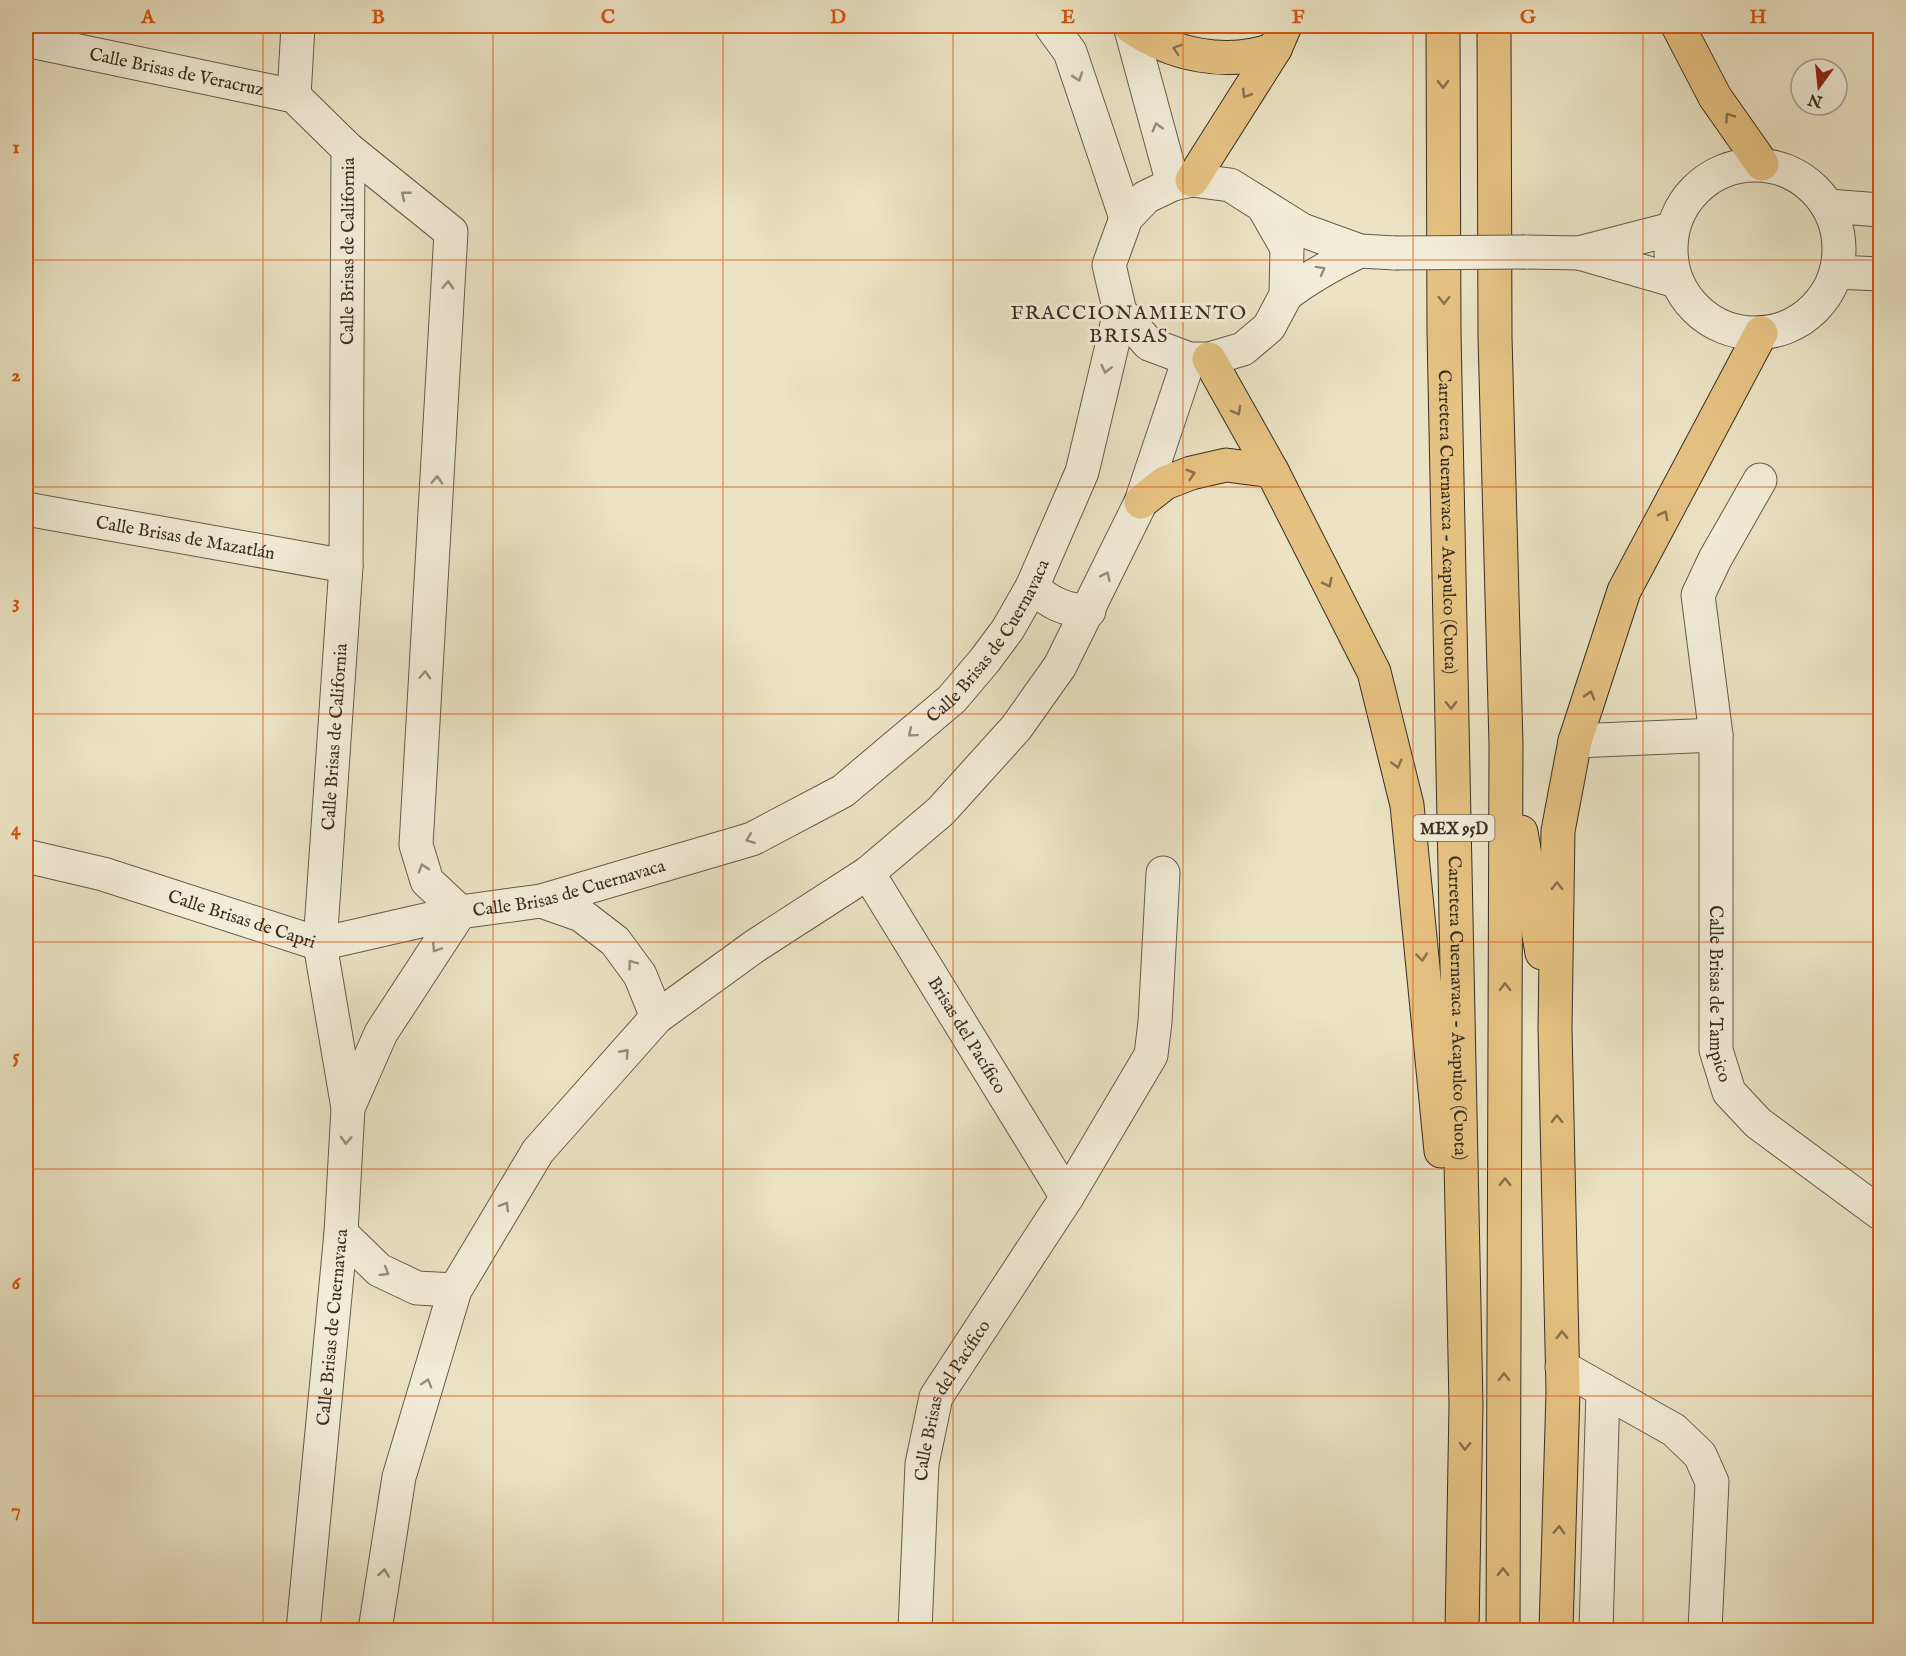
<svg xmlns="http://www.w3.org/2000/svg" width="1906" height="1656" viewBox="0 0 1906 1656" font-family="'IM FELL English',serif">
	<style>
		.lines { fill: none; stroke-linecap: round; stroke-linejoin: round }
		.minor-casing { stroke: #645b4c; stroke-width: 35 }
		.highway-casing { stroke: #372e24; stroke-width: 35 }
		.minor { stroke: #f2edd9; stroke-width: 33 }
		.highway { stroke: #e6c282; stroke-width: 33 }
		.minor-bridge-casing { stroke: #645b4c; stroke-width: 35; stroke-linecap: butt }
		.minor-bridge { stroke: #f2edd9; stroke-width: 33 }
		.oneway { stroke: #86714e }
		.oneway2 { stroke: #948e7e }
		.grid { fill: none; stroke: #d6550e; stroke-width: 1.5; stroke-opacity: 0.55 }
		.labels { text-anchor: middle; stroke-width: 6; stroke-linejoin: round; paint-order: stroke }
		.shield { fill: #f2edd9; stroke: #6f675a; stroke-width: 1.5 }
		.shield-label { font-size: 16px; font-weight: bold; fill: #372e24 }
		.street-label { font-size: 18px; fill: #372e24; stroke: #f2edd9 }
		.neighbourhood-label { font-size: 20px; letter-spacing: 1.5px; fill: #372e24; stroke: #f2edd9 }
		.neatline { fill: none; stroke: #d6550e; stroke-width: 2 }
		.grid-label { font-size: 20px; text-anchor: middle; font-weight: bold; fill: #d6550e }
	</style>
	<rect width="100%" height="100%" fill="#ebe3c4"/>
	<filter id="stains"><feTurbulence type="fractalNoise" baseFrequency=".00333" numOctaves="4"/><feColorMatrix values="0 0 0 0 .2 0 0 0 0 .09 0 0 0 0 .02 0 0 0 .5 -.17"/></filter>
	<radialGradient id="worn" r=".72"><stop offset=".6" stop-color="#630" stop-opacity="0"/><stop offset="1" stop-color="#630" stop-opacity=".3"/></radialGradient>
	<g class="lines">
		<g class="minor-casing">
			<g id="minor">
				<path d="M1051 26 1070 52 1126 218"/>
				<path d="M1130 26 1173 184"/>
				<path id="s1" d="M26 40 294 96 348 149 451 232 416 845 427 881 460 912"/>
				<path d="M294 96 298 26"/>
				<circle cx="1755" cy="249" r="84"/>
				<path d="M1263 206 1287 248 1286 295 1269 327 1243 349 1209 359H1189L1149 344 1120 312 1109 265 1126 218 1146 197 1173 184 1192 180 1230 185 1302 230 1360 251 1395 253"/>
				<path d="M1828 206 1880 210"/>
				<path d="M1525 252 1579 253 1672 229"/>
				<path d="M1579 253 1676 281"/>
				<path d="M1836 272 1880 274"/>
				<path d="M1286 295C1309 277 1333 264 1360 251"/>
				<path id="s2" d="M1760 480 1715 559 1698 595 1716 735V1050L1729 1092 1758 1123 1880 1213"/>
				<path id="s3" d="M26 509 346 566"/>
				<path d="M1032 587C1049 602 1065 611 1089 611"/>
				<path d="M1575 741 1716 735"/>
				<path id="s4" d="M26 856 103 874 320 944 460 912"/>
				<path id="s5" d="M868 873 1067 1197"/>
				<path d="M541 901 581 915 615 941 640 975 657 1017"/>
				<path id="s6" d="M348 1108 320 944 346 566 348 149"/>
				<path d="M341 1233 379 1270 417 1288 455 1290"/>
				<path d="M1562 1367 1674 1430 1700 1455 1712 1482 1705 1630"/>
				<path id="s7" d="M303 1630 341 1233 348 1108 381 1033 460 912 541 901 752 839 843 791 952 699 985 660 1008 629 1032 587 1082 472 1120 312"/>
				<path d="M375 1630 399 1477 455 1290 538 1151 657 1017 755 946 868 873 941 811 1016 728 1060 666 1141 502 1189 359"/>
				<path id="s8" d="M915 1630 922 1464 936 1397 1067 1197 1151 1055 1155 1022 1163 873"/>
				<path d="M1596 1630 1603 1390"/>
			</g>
		</g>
		<g class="highway-casing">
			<g id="highway">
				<path d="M1130 26C1171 55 1227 67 1275 49"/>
				<path id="s9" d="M1443 26 1444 332 1466 1405 1462 1630"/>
				<path d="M1494 26 1495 337 1506 744 1503 1630"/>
				<path d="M1678 26 1715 97 1762 164"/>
				<path d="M1192 180 1275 49 1285 26"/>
				<path d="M1209 359 1272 471 1374 672 1407 805 1441 1151"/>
				<path d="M1141 502 1165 483 1191 473 1226 465 1272 471"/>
				<path d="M1521 832 1542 953"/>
				<path d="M1556 1630 1563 1392 1555 1028 1558 831 1575 741 1624 591 1761 333"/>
			</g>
		</g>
		<use href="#minor" class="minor"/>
		<use href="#highway" class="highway"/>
		<g class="minor-bridge-casing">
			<path id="minor-bridge" d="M1395 253 1525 252"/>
		</g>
		<use href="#minor-bridge" class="minor-bridge"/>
	</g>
	<defs><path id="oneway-chevron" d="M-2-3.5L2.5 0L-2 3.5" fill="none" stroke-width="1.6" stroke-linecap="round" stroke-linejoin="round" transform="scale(1.5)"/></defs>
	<g class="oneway">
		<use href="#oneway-chevron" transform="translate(1177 49) rotate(-162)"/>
		<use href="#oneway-chevron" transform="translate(1443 84) rotate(90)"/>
		<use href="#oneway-chevron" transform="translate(1246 94) rotate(122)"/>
		<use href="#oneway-chevron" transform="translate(1729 117) rotate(-125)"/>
		<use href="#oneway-chevron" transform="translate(1444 300) rotate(90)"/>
		<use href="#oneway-chevron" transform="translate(1237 411) rotate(61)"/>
		<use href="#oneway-chevron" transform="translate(1191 474) rotate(-17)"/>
		<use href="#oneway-chevron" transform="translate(1664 515) rotate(-62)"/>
		<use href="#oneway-chevron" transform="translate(1328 583) rotate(63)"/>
		<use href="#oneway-chevron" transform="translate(1590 695) rotate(-72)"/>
		<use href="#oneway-chevron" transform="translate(1451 705) rotate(89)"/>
		<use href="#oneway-chevron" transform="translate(1397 764) rotate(76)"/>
		<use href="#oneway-chevron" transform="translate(1557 886) rotate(-89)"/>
		<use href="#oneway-chevron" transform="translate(1422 957) rotate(84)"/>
		<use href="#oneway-chevron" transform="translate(1505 987) rotate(-90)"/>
		<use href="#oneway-chevron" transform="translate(1557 1119) rotate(-91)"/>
		<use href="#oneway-chevron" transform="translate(1505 1182) rotate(-90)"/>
		<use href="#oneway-chevron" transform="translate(1562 1335) rotate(-91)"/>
		<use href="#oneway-chevron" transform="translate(1504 1377) rotate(-90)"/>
		<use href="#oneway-chevron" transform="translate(1465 1446) rotate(91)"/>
		<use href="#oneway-chevron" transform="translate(1559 1530) rotate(-88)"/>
		<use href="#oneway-chevron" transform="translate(1503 1572) rotate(-90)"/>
	</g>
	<g class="oneway2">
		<use href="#oneway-chevron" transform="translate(1078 77) rotate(71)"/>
		<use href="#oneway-chevron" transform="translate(1157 127) rotate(-105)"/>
		<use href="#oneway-chevron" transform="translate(405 195) rotate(-141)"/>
		<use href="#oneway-chevron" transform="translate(1321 270) rotate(-29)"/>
		<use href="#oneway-chevron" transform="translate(448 285) rotate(-87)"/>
		<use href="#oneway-chevron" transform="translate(1106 369) rotate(103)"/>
		<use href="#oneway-chevron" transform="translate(437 480) rotate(-87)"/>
		<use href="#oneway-chevron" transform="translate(1106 576) rotate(-64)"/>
		<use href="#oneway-chevron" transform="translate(425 675) rotate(-87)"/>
		<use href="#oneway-chevron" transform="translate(912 733) rotate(140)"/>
		<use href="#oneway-chevron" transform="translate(750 839) rotate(159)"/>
		<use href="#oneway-chevron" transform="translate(423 868) rotate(-107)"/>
		<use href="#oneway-chevron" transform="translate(436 948) rotate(123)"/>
		<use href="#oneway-chevron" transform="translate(632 964) rotate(-126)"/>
		<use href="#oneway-chevron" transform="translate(625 1053) rotate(-48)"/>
		<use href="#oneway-chevron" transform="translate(346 1140) rotate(93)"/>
		<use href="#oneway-chevron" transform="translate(505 1206) rotate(-59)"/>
		<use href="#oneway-chevron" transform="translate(385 1272) rotate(30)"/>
		<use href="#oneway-chevron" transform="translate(427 1383) rotate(-73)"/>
		<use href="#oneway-chevron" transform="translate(384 1573) rotate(-81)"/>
	</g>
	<path class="grid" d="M263 26V1630M493 26V1630M723 26V1630M953 26V1630M1183 26V1630M1413 26V1630M1643 26V1630M26 260H1880M26 487H1880M26 714H1880M26 942H1880M26 1169H1880M26 1396H1880"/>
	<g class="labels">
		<rect class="shield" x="1413.5" y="815" width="81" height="26" rx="4.5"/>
		<g class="shield-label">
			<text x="1454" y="834">MEX 95D</text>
		</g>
		<g class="street-label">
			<text dy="6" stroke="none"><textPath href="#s1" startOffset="154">Calle Brisas de Veracruz</textPath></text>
			<text dy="6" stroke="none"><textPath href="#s6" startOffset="860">Calle Brisas de California</textPath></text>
			<text dy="6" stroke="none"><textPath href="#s9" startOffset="496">Carretera Cuernavaca - Acapulco (Cuota)</textPath></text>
			<text dy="6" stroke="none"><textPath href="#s3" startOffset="162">Calle Brisas de Mazatlán</textPath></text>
			<text dy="6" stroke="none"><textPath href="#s7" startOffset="1366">Calle Brisas de Cuernavaca</textPath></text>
			<text dy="6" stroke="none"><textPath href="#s6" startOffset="374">Calle Brisas de California</textPath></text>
			<text dy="6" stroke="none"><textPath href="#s7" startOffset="862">Calle Brisas de Cuernavaca</textPath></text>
			<text dy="6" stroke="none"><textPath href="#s4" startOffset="225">Calle Brisas de Capri</textPath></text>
			<text dy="6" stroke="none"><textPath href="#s2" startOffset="531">Calle Brisas de Tampico</textPath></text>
			<text dy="6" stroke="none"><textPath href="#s9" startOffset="982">Carretera Cuernavaca - Acapulco (Cuota)</textPath></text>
			<text dy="6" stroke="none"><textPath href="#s5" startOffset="190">Brisas del Pacífico</textPath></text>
			<text dy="6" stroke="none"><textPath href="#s7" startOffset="304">Calle Brisas de Cuernavaca</textPath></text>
			<text dy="6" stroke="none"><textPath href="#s8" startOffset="237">Calle Brisas del Pacífico</textPath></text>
		</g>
		<g class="neighbourhood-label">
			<text x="1129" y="319">FRACCIONAMIENTO<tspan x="1129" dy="23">BRISAS</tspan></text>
		</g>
	</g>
	<rect width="1906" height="1656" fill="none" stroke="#ebe3c4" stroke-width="66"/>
	<g transform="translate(1819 87) rotate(195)"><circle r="28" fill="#f2edd9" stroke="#a7a191" stroke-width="1.5"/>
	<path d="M0-4.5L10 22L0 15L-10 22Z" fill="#8f2418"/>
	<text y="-9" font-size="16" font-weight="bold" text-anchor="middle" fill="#372e24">N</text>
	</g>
	<rect x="33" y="33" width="1840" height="1590" class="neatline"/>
	<g class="grid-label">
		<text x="148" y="23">A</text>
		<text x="378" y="23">B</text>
		<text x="608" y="23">C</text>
		<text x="838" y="23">D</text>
		<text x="1068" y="23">E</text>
		<text x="1298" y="23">F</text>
		<text x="1528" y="23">G</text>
		<text x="1758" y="23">H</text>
		<text x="16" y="153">1</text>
		<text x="16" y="381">2</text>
		<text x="16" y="608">3</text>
		<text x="16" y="835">4</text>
		<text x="16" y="1062">5</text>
		<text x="16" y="1289">6</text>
		<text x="16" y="1516">7</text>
	</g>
	<rect width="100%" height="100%" filter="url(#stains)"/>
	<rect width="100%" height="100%" fill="url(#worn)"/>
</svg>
